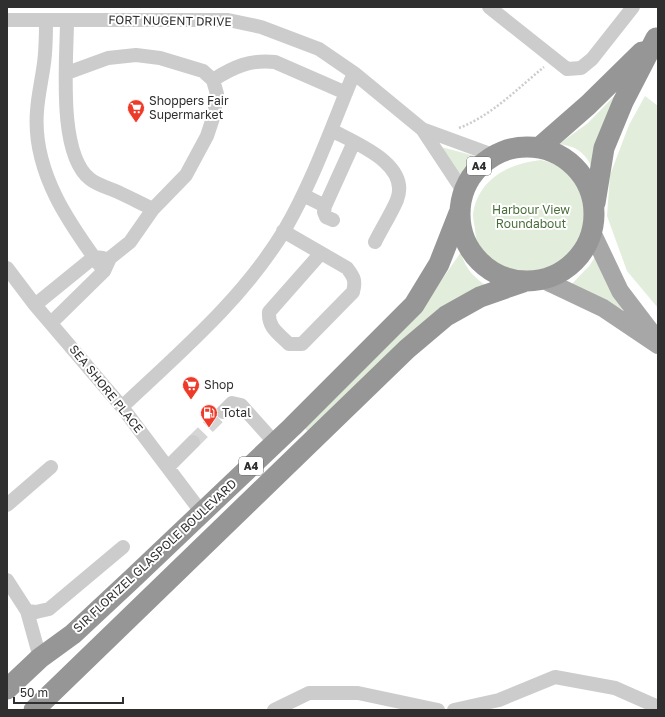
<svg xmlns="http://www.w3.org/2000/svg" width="665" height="717" viewBox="0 0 665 717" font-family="'Golos Text',sans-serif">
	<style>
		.green { fill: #e2eddc }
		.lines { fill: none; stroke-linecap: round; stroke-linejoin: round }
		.minor-tunnel { stroke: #d5d5d5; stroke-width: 14; stroke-dasharray: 14 7; stroke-linecap: butt }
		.path { stroke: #ccc; stroke-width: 2.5; stroke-dasharray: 2 2; stroke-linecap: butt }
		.minor { stroke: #ccc; stroke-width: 14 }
		.major { stroke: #a7a7a7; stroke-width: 18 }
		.highway { stroke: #969696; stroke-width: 21 }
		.labels { text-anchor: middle; stroke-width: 4; stroke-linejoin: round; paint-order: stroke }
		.shield { fill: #fff; stroke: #6d6d6d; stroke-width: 1 }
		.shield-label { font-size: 11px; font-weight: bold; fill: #2f2f2f }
		.street-label { font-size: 12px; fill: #2f2f2f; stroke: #fff }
		.poi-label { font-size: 12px; fill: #2f2f2f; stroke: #fff; text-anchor: start }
		.park-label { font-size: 12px; fill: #496d3a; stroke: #fff }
	</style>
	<rect width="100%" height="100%" fill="#fff"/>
	<path class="green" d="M618 92 596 177C588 157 582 147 559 144L588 123Z
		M645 96 658 106V308L627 271 607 216 610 175 629 125Z
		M441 147 483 158 471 167 461 182Z
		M541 160C570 167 586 184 586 215 587 221 588 230 586 236 584 239 581 243 579 246 561 272 529 278 501 265 497 263 491 261 488 258 478 250 476 240 475 229 474 224 473 218 473 214 478 179 509 163 541 160Z
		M461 252C465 269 475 279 490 288L312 435 301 425 423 307Z
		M598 252 624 310 583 294 543 292 568 288 590 265Z"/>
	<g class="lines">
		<path class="minor-tunnel" d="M193 442 223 412"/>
		<path class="path" d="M459 128C491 116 517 89 544 67"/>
		<path class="minor" d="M489 7 567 69 581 68 592 59 633 7
			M7 20H228L261 27 319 49 354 73 422 129 463 191
			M46 20C46 34 46 49 44 63 42 79 38 95 37 111 32 172 70 225 104 271
			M67 20C67 59 57 153 90 179 99 186 110 188 120 193 131 198 142 204 153 209
			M213 80C233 67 251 59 275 62L346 93
			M422 129 493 155
			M331 130C355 143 411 164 397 200 391 214 382 228 375 242
			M303 195 325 206
			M333 220 326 217 324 212 325 206 354 142
			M283 231 347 268C354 277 356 281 353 292L302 344H289C278 333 268 328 269 312L321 253
			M7 268 35 305 122 407 202 513
			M35 305 94 257 103 258
			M51 323 104 271 110 258 130 242 153 209 186 175 207 136 214 115 217 94 213 80 203 71 160 58 136 55 108 58 67 73
			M122 407C180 352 242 300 284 231 313 181 332 126 354 73
			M223 412 232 403 241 405 275 443
			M168 467 193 442
			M7 505 51 467
			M7 580 27 611 40 658
			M27 611 36 612 49 609 123 547
			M274 710 309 693H358L438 710
			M454 710 499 700 555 677 615 688 658 707"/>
		<path class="major" d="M592 232 620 291 655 337
			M544 280 603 308 658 345"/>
		<path class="highway" d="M460 214a67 67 0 1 1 134 0a67 67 0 1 1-134 0Z
			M540 147 588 105 642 52
			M595 203 604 148 623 102 656 38
			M7 689 40 658 73 634 132 579 292 427 414 305 439 264 459 213
			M34 710 407 349 446 316 480 297 523 282"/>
	</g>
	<defs>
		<g id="supermarket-pin" transform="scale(0.9)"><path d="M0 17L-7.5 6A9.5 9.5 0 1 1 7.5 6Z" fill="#ee3b29" stroke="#fff"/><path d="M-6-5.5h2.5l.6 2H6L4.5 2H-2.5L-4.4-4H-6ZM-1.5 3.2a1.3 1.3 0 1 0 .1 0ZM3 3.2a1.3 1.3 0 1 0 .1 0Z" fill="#fff"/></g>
		<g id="fuel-pin" transform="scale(0.9)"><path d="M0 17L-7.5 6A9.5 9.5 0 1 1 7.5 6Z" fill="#ee3b29" stroke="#fff"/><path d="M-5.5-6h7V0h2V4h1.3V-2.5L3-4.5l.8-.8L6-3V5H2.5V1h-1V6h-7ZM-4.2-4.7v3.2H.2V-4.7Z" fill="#fff"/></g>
	</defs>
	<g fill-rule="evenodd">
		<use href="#supermarket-pin" x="136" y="108"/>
		<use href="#supermarket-pin" x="191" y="385"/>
		<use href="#fuel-pin" x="209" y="413"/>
	</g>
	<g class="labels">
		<g class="shield">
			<rect x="467" y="157" width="24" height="18" rx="3"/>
			<rect x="239" y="457" width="24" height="18" rx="3"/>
		</g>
		<g class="shield-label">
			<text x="479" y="170">A4</text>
			<text x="251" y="470">A4</text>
		</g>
		<g class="street-label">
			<text transform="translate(170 21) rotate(1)" y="4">FORT NUGENT DRIVE</text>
			<text transform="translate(106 389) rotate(51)" y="4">SEA SHORE PLACE</text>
			<text transform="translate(155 556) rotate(-43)" y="4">SIR FLORIZEL GLASPOLE BOULEVARD</text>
		</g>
		<g class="poi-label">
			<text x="149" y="105">Shoppers Fair<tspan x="149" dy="14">Supermarket</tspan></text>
			<text x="204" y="389">Shop</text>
			<text x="222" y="417">Total</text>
		</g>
		<g class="park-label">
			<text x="531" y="214">Harbour View<tspan x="531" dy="14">Roundabout</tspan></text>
		</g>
	</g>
	<rect width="665" height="717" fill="none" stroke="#2f2f2f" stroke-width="16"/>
	<path d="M14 697v6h109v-6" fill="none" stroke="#2f2f2f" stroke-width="2"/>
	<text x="20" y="697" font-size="12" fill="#2f2f2f" stroke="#ffffff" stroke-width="3" paint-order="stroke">50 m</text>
</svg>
